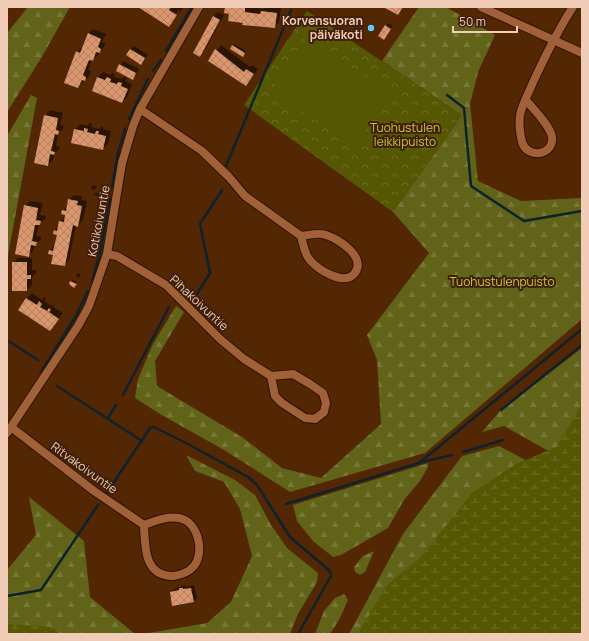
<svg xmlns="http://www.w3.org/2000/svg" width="589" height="641" viewBox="0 0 589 641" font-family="Manrope,sans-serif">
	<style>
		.forest { fill: url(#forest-firs) }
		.wetland { fill: url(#wetland-marsh) }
		.park { fill: url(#park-crowns) }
		.pitch { fill: #555702 }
		.shadow { fill: #0007 }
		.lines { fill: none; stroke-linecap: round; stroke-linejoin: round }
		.stream { stroke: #0e222b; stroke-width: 2.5 }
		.building { fill: url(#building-cross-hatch) }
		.minor-casing { stroke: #311200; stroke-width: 10 }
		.minor { stroke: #a06139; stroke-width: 8 }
		.poi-dot { fill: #69c4f0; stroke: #41200b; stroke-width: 1.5 }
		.labels { text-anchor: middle; stroke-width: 4; stroke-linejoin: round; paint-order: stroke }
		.poi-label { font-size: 12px; font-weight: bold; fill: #f1cdb8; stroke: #41200b; text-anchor: end }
		.park-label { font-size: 12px; fill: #c3c946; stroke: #41200b }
		.street-label { font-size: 12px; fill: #f1cdb8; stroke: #41200b }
	</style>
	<defs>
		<pattern id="forest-firs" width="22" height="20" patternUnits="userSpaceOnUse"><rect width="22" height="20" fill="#606318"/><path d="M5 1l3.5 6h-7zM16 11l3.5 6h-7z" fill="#777838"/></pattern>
		<pattern id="wetland-marsh" width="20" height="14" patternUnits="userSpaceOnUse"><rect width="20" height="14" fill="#555702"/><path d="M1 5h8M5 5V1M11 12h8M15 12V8" fill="none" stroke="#6e6e25"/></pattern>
		<pattern id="park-crowns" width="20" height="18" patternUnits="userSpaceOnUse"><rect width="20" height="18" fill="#555702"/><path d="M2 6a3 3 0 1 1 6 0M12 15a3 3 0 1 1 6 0" fill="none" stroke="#6e6e25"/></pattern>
		<pattern id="building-cross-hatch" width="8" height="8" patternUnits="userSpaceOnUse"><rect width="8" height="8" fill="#da966d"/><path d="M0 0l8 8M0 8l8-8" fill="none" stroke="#b68060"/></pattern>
	</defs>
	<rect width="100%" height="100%" fill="#532604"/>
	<path class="forest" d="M28 7H70L40 60 7 112V33Z
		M419 7H446L495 35 478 72 470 104 478 181 521 201 582 198V319L425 453 290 492 224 450 160 414 135 398 138 379 153 344 176 306 184 312 155 361 157 386 242 437 282 468 321 478 381 424 377 360 367 335 429 253 393 212 462 115 382 61Z
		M31 95 37 98 7 261V136Z
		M582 348V470L504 426 482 432 500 411Z
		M499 446 582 490V634H349L403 534 462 456Z
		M186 455 235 480 255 495 271 525 287 548 318 573 317 582 298 614 290 634H143L207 623 231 602 252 556 240 509 224 482 195 471Z
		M428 463V467L420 481 404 500 388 528 341 555 333 557 313 541 297 521 293 505Z
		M29 497 84 541 90 597 135 634H7V570L36 535Z
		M374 551 365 572 360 575 355 572 354 567 363 556Z
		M344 594 348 600 339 620 330 634H315L324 611 335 598Z"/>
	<path class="wetland" d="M582 403V634H358L386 586 421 557 472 493 514 465 556 447 576 415Z
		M7 624 52 627 60 634H7Z"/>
	<path class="park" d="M307 11 462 115 393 212 244 105Z"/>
	<path class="pitch" d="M305 38 392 93 354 145 271 90Z"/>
	<path class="shadow" d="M140 7H182L183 8 175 19 180 11 179 10 173 19H175L169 26Z
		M226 7H251L264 9 266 7H272L281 8 279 22 274 27 244 22 230 13Z
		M218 12 224 15 205 50 200 55 213 17Z
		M389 23 393 26 384 39 386 26Z
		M93 29 106 34 102 42 106 44 98 55 92 60 88 70 91 71 90 75 78 87 77 52 82 47H83L88 34Z
		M234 44 246 51 244 55 231 49Z
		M221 45 250 67 252 65 258 69 246 85 209 61Z
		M134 46 148 55 141 63 130 49Z
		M123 61 139 69 133 79 117 71Z
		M103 72 110 75 112 73 115 74 114 77 122 79 124 77 127 78 125 81 132 84 127 97 122 102 93 91 98 77Z
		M50 110 63 113 60 125 64 126 63 129 58 133 56 146 60 147 59 149 54 154 53 160 48 165 45 116Z
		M90 123 92 124 91 127 99 129 102 126H103V129L111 131 108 144 103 149 75 130 80 124 88 126Z
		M92 185 97 186 95 190 91 189Z
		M95 193H99V195L98 196 94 195Z
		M74 195 82 196V200L87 201 83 220 78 226 76 225 69 260 64 265 50 251 55 245 58 234 54 230 59 226 60 221 66 216 63 211 68 206 69 200Z
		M30 201 43 203 40 215 46 216 45 219 39 224 36 236 41 237V240L35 244 33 251 28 256 25 206Z
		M18 258H32V270H36V273L32 277V285L27 290 13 263Z
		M78 273 81 275 79 278 76 276Z
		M73 280 77 282 76 285 70 284Z
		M32 293 42 300 44 297 46 298 44 301 52 306 55 304 53 307 63 313 50 330 19 310 27 298Z
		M186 585V587L194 585 197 598 194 601 171 592 174 589Z"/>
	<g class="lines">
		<path class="stream" d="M166 51 192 7
			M153 71 161 60
			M447 95 464 108 471 186 524 221 582 211
			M129 119 148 79
			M226 166 291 10
			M112 187 118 153 125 129
			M92 282 100 253 110 199
			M195 297 210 273 200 224 222 190
			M7 340 38 360
			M41 372 76 316 88 291
			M57 386 142 441
			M123 395 169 307
			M501 410 582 345
			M108 418 116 405
			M463 452 503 440
			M422 462 452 455
			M106 494 150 428 154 427 188 444 248 477 257 485 290 537 330 571 331 576 298 634
			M286 504 419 463 582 329
			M7 596 41 590 98 505"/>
	</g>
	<path class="building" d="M138 7H171L169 10 177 15 169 27Z
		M225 7H245V12L260 14 261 11 277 13 275 28 242 25 243 23 228 21 229 14 224 13Z
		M386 7H403L398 15 385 8Z
		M213 16 220 20 200 57 193 53Z
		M385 25 391 29 384 40 378 36Z
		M88 33 101 39 98 47 101 49 100 53 96 52 93 61 89 60 83 75 86 77 85 81 82 80 78 88 64 83 76 51 80 53Z
		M232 45 245 53 243 57 230 49Z
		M130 49 145 58 141 65 126 55Z
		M215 49 244 72 246 69 254 74 246 86 208 61Z
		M119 64 136 73 133 80 116 71Z
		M97 77 105 80 107 77 111 79 110 82 117 84 118 82 122 83 121 86 128 89 122 103 92 91Z
		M44 115 58 118 56 130 59 131 58 135 55 134 51 151 55 152 54 155 50 154 48 166 34 163Z
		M84 128 88 129 87 132 95 134 96 131H99L98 134 106 136 103 150 71 143 74 129 84 131Z
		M68 199 78 201 77 205 82 206 78 227 73 225 65 266 51 264 53 255 48 254 49 250 53 251 57 235 53 234 54 230 57 231 59 221 64 222 65 215 61 214 62 210 66 211Z
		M24 205 38 208 36 220 41 221 40 225H35L32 241 37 242 36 246 31 245 29 257 15 254Z
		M12 262H27V275H31V279H27V291H12Z
		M70 281 77 284 74 288 69 284Z
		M26 298 37 305 39 301 42 304 40 307 47 311 49 308 51 310 49 312 59 319 50 331 18 310Z
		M179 588H183V589L191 588 194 602 172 606 170 592 179 590Z"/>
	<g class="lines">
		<g class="minor-casing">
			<path id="minor" d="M481 7 582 53
				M526 100C533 109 550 125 552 137 554 156 527 159 522 142 520 133 518 120 521 111 524 101 530 90 534 80 546 55 557 31 573 7
				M140 109 202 151 229 177 245 196 301 236C303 243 304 252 309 259 317 269 343 286 354 274 368 258 339 239 326 235 319 232 309 235 301 236
				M107 254 117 256 166 285 220 339 244 359 271 376 275 396 282 403 305 418 315 419 324 412 326 403 323 393 310 384 293 374 271 376
				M11 427 94 491 144 525C145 547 144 576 173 576 180 575 189 572 194 566 205 552 198 521 179 518 167 516 155 521 144 525
				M7 433 78 326 89 306 107 254 122 163 133 126 140 109 199 7"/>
		</g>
		<use href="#minor" class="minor"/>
	</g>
	<circle class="poi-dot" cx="371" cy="28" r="4"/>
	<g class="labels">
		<g class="poi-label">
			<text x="363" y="25">Korvensuoran<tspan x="363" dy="14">päiväkoti</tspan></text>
		</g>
		<g class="park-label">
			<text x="405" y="132">Tuohustulen<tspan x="405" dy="14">leikkipuisto</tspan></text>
			<text x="502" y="286">Tuohustulenpuisto</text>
		</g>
		<g class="street-label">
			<text transform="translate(99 221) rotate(-79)" y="4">Kotikoivuntie</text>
			<text transform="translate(199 303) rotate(43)" y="4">Pihakoivuntie</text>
			<text transform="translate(84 468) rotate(36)" y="4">Ritvakoivuntie</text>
		</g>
	</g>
	<rect width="589" height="641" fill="none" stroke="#f1cdb8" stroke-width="16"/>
	<path d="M453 26v6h64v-6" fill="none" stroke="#f1cdb8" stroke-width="2"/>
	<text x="459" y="26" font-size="12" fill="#f1cdb8" stroke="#41200b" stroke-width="3" paint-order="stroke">50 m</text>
</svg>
